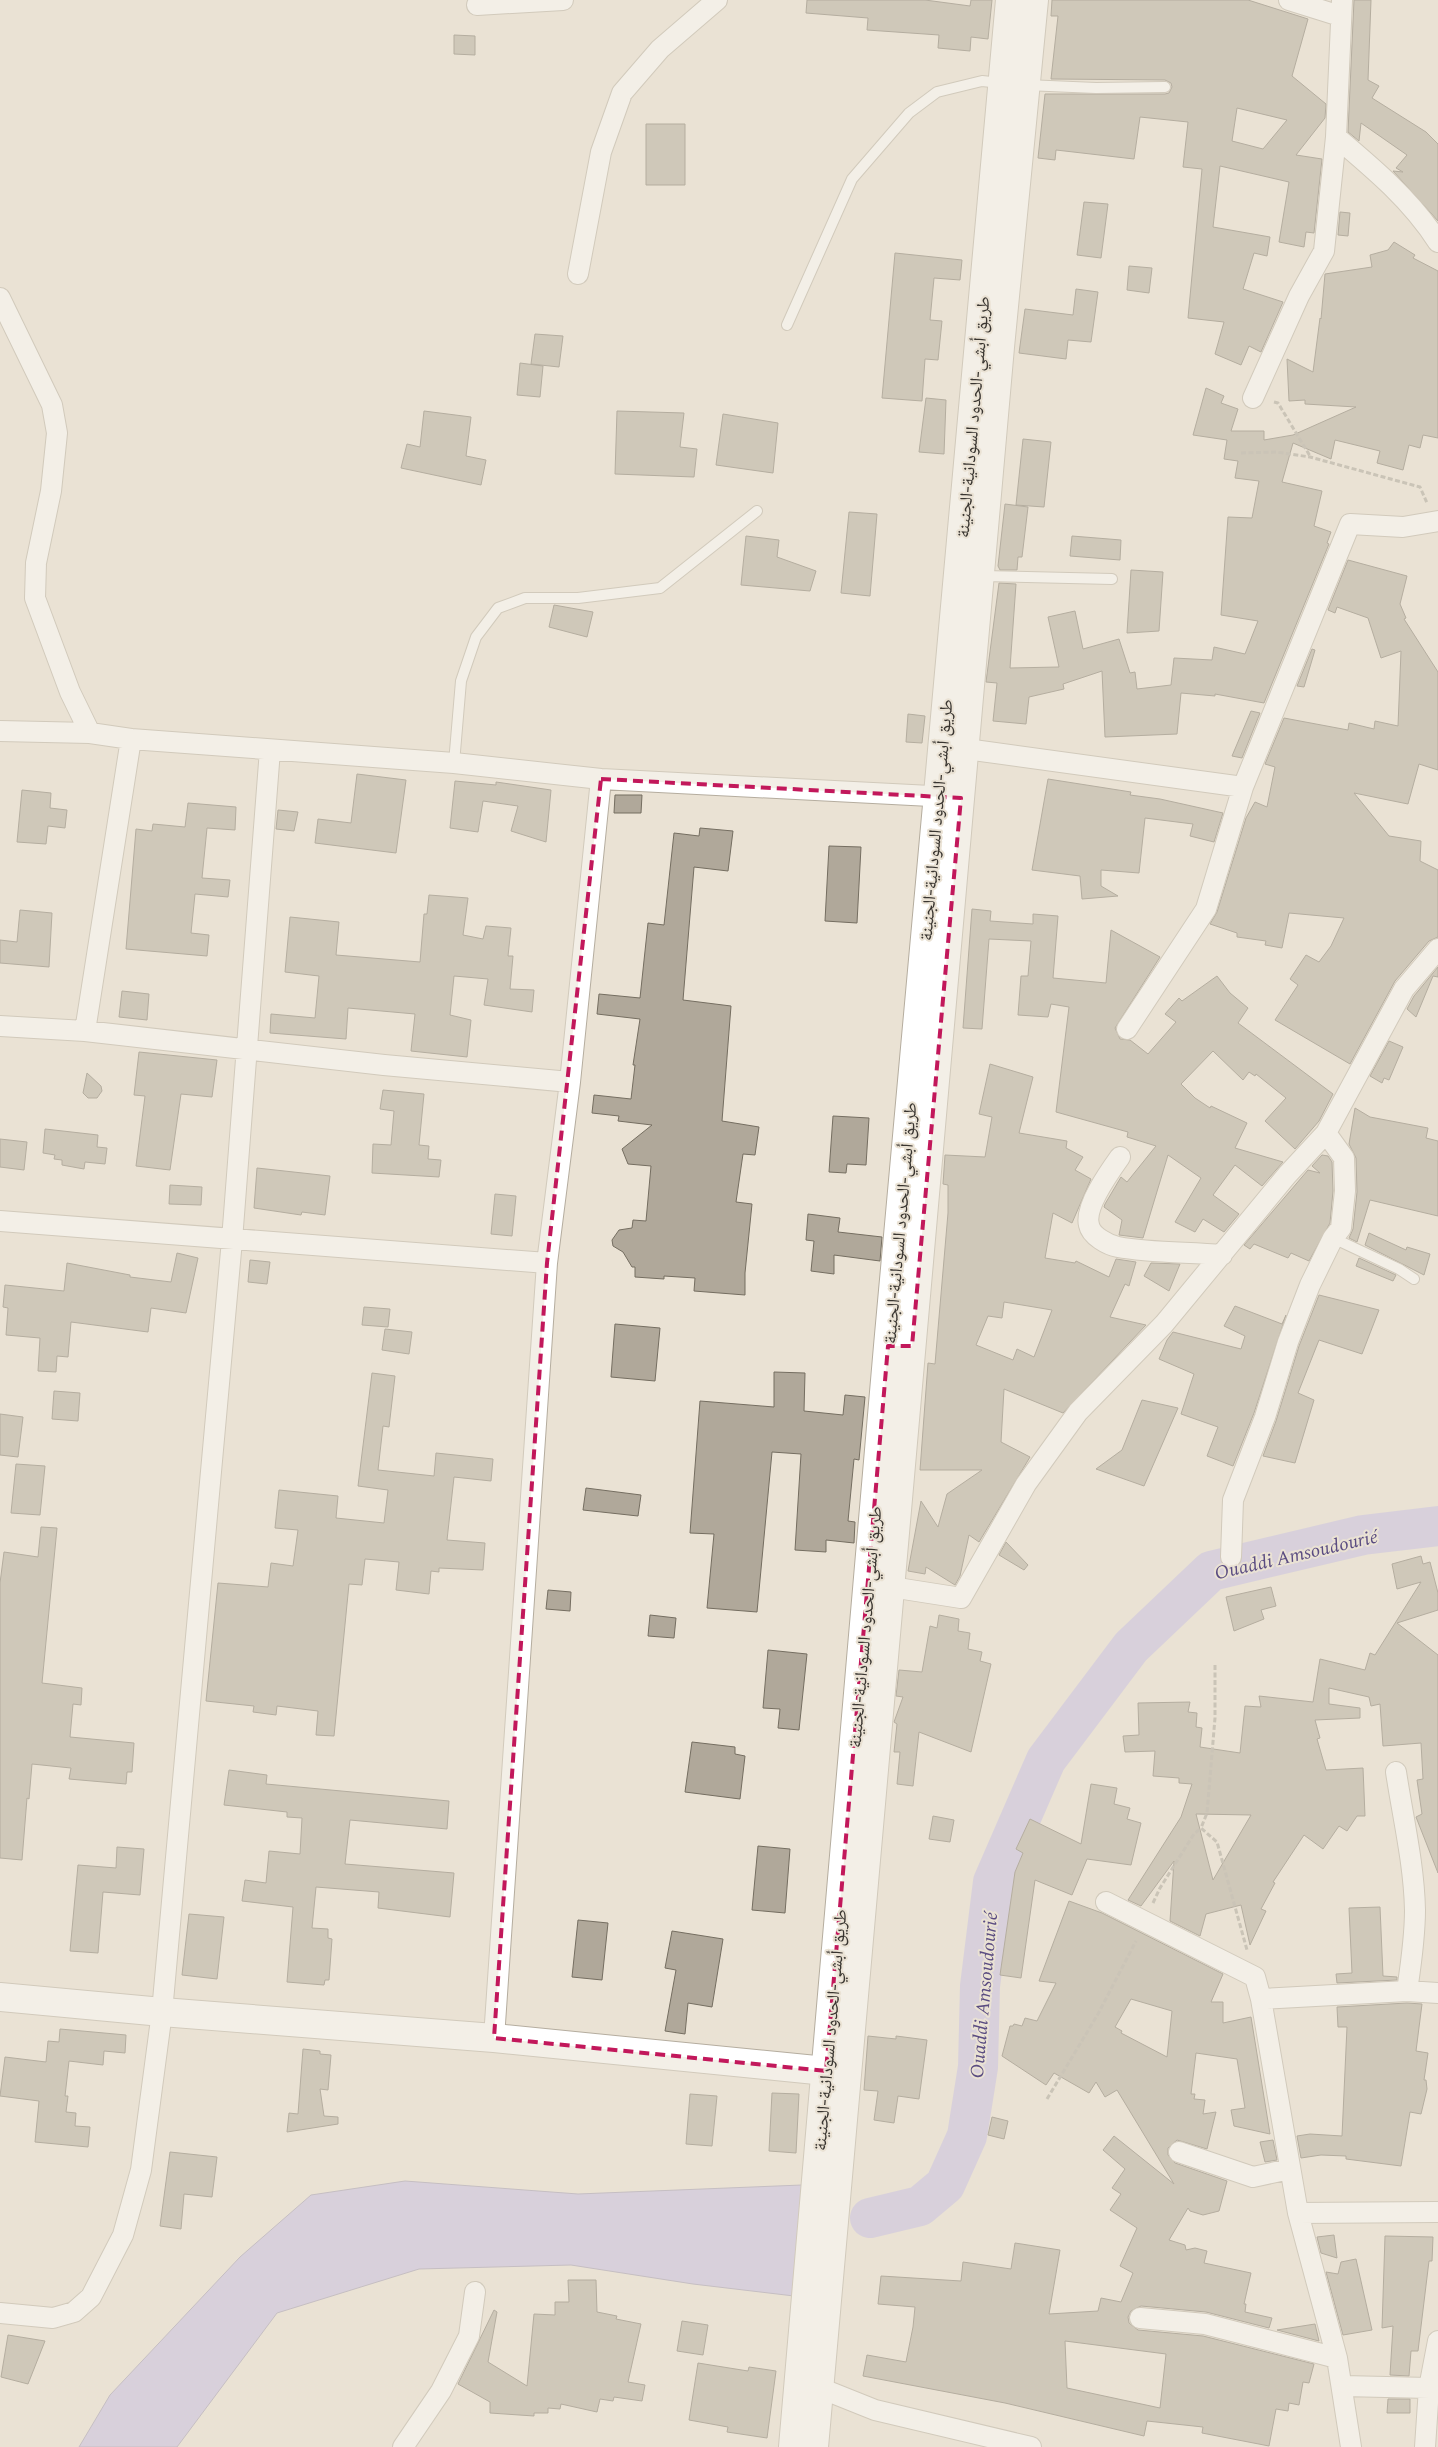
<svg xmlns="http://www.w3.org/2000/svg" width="1438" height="2447" viewBox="0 0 1438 2447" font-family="Spectral,'Noto Naskh Arabic',serif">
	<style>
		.water { fill: #c4bbe4; stroke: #9a93ae }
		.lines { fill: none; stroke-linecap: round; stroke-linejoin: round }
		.river { stroke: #c4bbe4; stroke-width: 40 }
		.building { fill: #b0a89a; stroke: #756e61; fill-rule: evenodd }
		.lane-casing { stroke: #b5ad9f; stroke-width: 12 }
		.street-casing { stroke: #b5ad9f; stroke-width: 22 }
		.secondary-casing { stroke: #b5ad9f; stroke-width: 30 }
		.highway-casing { stroke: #b5ad9f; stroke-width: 30 }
		.path { stroke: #a59f94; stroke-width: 3; stroke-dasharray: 5 2.5; stroke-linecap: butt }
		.lane { stroke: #fff; stroke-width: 10 }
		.street { stroke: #fff; stroke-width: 20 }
		.secondary { stroke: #fff; stroke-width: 28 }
		.highway { stroke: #fff; stroke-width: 28 }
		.marked { fill: none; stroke: #c2185b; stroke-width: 4; stroke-dasharray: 10 6; stroke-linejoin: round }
		.labels { text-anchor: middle; stroke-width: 4; stroke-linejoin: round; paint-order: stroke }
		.street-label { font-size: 18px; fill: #393530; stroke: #eae2d4 }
		.water-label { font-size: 19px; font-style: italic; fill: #5a4c81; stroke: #eae2d4 }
	</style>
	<rect width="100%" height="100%" fill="#eae2d4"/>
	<path class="water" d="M405 2181 578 2194 802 2185 794 2296 693 2284 571 2265 419 2269 277 2313 177 2447H79L110 2395 240 2257 311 2195Z"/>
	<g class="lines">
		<path class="river" d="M870 2218 920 2206 945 2185 967 2136 978 2067 980 1986 993 1882 1046 1760 1131 1647 1211 1571 1363 1535 1438 1526"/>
	</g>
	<path class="building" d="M807 0H925L970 6 971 0H992L988 39 971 37 970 51 938 48 939 35 867 30 868 18 806 13Z
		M1052 0H1248L1308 19 1292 76 1326 104 1325 118 1296 155 1322 159 1314 233 1306 232 1304 247 1279 242 1289 182 1220 166 1213 227 1270 237 1267 256 1254 253 1243 289 1283 302 1261 352 1249 346 1241 365 1215 354 1224 322 1188 318 1202 169 1183 167 1188 122 1140 117 1134 159 1056 150 1055 160 1038 158 1045 94H1165L1169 93 1172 87 1171 83 1165 80 1051 79 1058 16H1051ZM1237 108 1287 120 1263 149 1232 141Z
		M1354 0H1371L1368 80 1379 86 1372 98 1426 132 1438 144V221L1393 171 1403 172 1396 168 1407 155 1361 123 1359 141 1348 132Z
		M454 35 475 36V55L454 54Z
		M646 124H685V185H646Z
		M1084 202 1108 204 1101 258 1077 255Z
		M1340 212 1350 213 1348 236 1338 235Z
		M1394 242 1415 255 1413 258 1438 271V438L1423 435 1420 448 1409 445 1403 470 1377 463 1380 451 1335 440 1331 459 1293 443 1282 482 1322 491 1314 526 1331 532 1327 543 1329 544 1264 703 1215 694V696L1181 693 1177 734 1105 737 1102 671 1063 684 1064 689 1029 697 1026 724 993 721 997 683 986 682 999 583 1016 584 1010 668 1059 667 1048 617 1075 611 1083 649 1119 639 1130 673 1135 672 1137 689 1171 685 1174 658 1212 660 1214 647 1245 654 1258 621 1221 615 1228 517 1252 518 1259 481 1235 478 1238 461 1224 459 1227 440 1193 435 1206 388 1224 396 1221 403 1238 409 1231 431H1264V440L1293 435 1356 407 1305 404V400L1289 401 1287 359 1313 372 1320 318 1321 319 1325 274 1372 267 1370 255 1388 250Z
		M895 253 962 260 960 280 934 278 930 320 942 321 938 360 925 359 922 401 882 398Z
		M1129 266 1152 268 1149 293 1127 290Z
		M1076 289 1098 292 1091 342 1068 340 1066 359 1019 353 1025 309 1073 315Z
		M535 334 563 336 559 367 531 364Z
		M520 363 543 366 540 397 517 395Z
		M926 398 946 400 944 454 919 452Z
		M424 411 471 417 466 456 486 460 481 485 401 468 407 444 420 447Z
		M617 411 684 413 680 447 697 449 694 477 615 474Z
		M723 414 778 423 773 473 716 465Z
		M1023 439 1051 442 1044 507 1016 505Z
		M1005 504 1028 507 1022 557H1018L1017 570H1000L998 566Z
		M849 512 877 514 870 596 841 593Z
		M746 536 779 540 777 557 816 571 810 591 741 585Z
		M1072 536 1121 540 1120 560 1070 556Z
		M1348 560 1407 576 1400 604 1406 618 1404 619 1438 672V770L1419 764 1408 804 1354 793 1389 836 1421 841 1420 861 1438 870V937L1429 941 1395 981 1350 1064 1275 1020 1298 985 1290 979 1306 955 1319 962 1331 946 1344 918 1289 913 1282 948 1265 945 1266 941 1237 937V933L1210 924 1217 912 1246 818 1255 802 1267 807 1275 767 1265 764 1284 718 1348 730 1349 723 1374 729 1375 721 1398 726 1401 651 1381 658 1368 618 1337 607 1335 613 1328 610Z
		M1131 570 1163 572 1159 631 1127 633Z
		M554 605 593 612 587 637 549 627Z
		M1312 649 1315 650 1304 687 1297 686Z
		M1251 711 1260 713 1242 758 1232 756Z
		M908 714 925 716 922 743 906 742Z
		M357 774 406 780 396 853 315 843 318 819 351 823Z
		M1048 779 1131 792 1130 795 1160 799 1223 813 1214 842 1190 836 1193 824 1145 818 1139 873 1101 870V886L1118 896 1082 899 1080 876 1032 870Z
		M455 781 496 785V782L551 790 546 842 511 831 518 806 483 801 478 832 450 828Z
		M22 790 51 793 50 808 67 810 65 828 48 826 46 844 17 842Z
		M615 795H642L641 813H614Z
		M188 803 236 807 235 830 207 828 202 878 230 880 228 897 195 894 191 933 209 935 207 956 126 949 136 829 152 831 153 824 185 827Z
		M278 810 298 812 294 831 276 829Z
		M700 828 733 831 728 871 694 867 683 1000 731 1006 722 1121 759 1127 755 1155 743 1154 736 1202 752 1204 745 1273V1295L694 1291 695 1278 664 1276V1279L635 1277V1267H632L623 1252 613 1246 612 1240 619 1230 632 1228 633 1220 646 1221 651 1166 628 1164 622 1149 652 1125 618 1121 619 1116 592 1113 594 1095 631 1099 635 1065H633L640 1019 597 1014 599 994 640 998 648 923 664 925 674 833 699 836Z
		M829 846 861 847 857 923 825 921Z
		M429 895 468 898 463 935 483 939 486 926 511 928 508 956H513L510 989 534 990 532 1012 484 1005 488 979 454 976 450 1015 471 1020 467 1057 411 1051 415 1014 348 1008 346 1039 270 1033 271 1014 315 1018 319 976 285 972 290 917 339 922 336 955 420 962 424 914H427Z
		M972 909 991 911 990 921 1033 924V914L1058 916 1053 978 1106 983 1111 930 1160 957 1115 1028 1120 1039 1130 1040 1148 1054 1176 1022 1165 1014 1179 998 1182 1001 1217 976 1230 993 1248 1008 1238 1023 1333 1094 1319 1121 1295 1149 1265 1121 1286 1098 1256 1074 1255 1076 1249 1072 1243 1080 1213 1051 1181 1084 1195 1098 1210 1108 1211 1106 1247 1123 1235 1148 1283 1162 1262 1186 1235 1165 1213 1195 1239 1214 1224 1232 1203 1219 1195 1232 1175 1222 1201 1178 1168 1155 1143 1238 1119 1235 1122 1220 1104 1207 1105 1204 1121 1177 1127 1182 1156 1146 1127 1137 1128 1132 1056 1112 1069 1007 1051 1004 1048 1017 1018 1015 1021 976H1028L1031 941 989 939 982 1029 963 1028Z
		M20 910 52 913 49 967 0 963V940L17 942Z
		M1438 967V977L1433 976 1416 1017 1407 1009 1414 996Z
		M122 991 149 994 147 1020 119 1017Z
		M1389 1041 1403 1047 1389 1080 1384 1078 1382 1083 1370 1076Z
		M139 1052 217 1060 212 1097 181 1094 170 1170 136 1166 145 1096 134 1095Z
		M990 1064 1033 1077 1019 1133 1067 1141 1066 1148 1083 1157 1075 1170 1091 1179 1072 1223 1053 1213 1045 1258 1075 1263 1076 1261 1109 1277 1116 1259 1136 1262 1129 1286 1125 1284 1110 1317 1146 1325 1063 1413 1004 1389 1001 1442 1030 1457 979 1542 969 1535 960 1576 955 1585 926 1567 925 1574 908 1571 921 1501 938 1527 947 1494 982 1470H920L928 1363 935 1364 948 1213V1185L943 1184 945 1155 985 1157 992 1117 979 1114ZM1004 1302 1052 1310 1034 1357 1017 1349 1013 1360 976 1345 988 1316 1002 1318Z
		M87 1073 101 1086 102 1091 97 1098H88L83 1093Z
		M383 1090 424 1094 419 1145 429 1146 428 1159 441 1160 439 1177 372 1173 373 1144 391 1145 394 1111 380 1109Z
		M1355 1108 1370 1117 1428 1128 1426 1138 1438 1141V1216L1370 1200 1357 1242 1349 1238 1353 1229 1357 1192 1356 1158 1349 1144Z
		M833 1116 869 1118 866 1165 847 1164 846 1173 829 1172Z
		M45 1129 98 1135 97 1147 107 1148 105 1164 85 1162 84 1169 62 1165V1160L54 1159 55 1155 43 1153Z
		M0 1139 27 1142 24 1170 0 1167Z
		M1322 1155 1328 1156 1332 1162 1333 1191 1330 1223 1309 1261 1291 1253 1288 1258 1254 1244 1250 1249 1244 1245 1308 1170 1320 1173 1312 1166Z
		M257 1168 330 1176 325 1215 302 1212 301 1215 254 1208Z
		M170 1185 202 1187 201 1205 169 1204Z
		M495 1194 516 1196 512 1236 491 1234Z
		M808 1214 840 1218 838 1232 882 1237 880 1261 834 1255V1274L811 1271 814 1241 806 1240Z
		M1369 1233 1406 1250 1407 1247 1430 1254 1424 1275 1365 1245Z
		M177 1253 198 1258 186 1313 151 1308 148 1332 71 1322 68 1357 57 1356 56 1372 38 1371 40 1338 6 1335 8 1308 3 1307 5 1285 64 1291 67 1263 130 1275V1277L171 1282Z
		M1359 1258 1396 1275 1393 1281 1356 1266Z
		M250 1260 270 1262 267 1284 248 1282Z
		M1151 1263 1180 1264 1169 1291 1144 1276Z
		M1319 1295 1379 1310 1362 1354 1319 1340 1298 1393 1314 1400 1295 1463 1263 1456 1276 1421 1299 1346Z
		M1235 1306 1282 1324 1286 1315 1254 1413 1233 1466 1207 1456 1218 1427 1181 1414 1194 1374 1159 1359 1167 1340 1173 1332 1241 1349 1245 1336 1224 1326Z
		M364 1307 390 1309 388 1327 362 1325Z
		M615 1324 660 1328 655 1381 611 1377Z
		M385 1329 412 1332 409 1354 382 1350Z
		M774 1372 805 1373 804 1411 843 1415 845 1395 865 1397 859 1460 854 1459 848 1521 855 1522 854 1543 826 1540V1552L795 1550 801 1454 772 1452 757 1612 707 1608 714 1534 690 1533 700 1401 774 1407Z
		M372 1373 395 1376 389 1427 383 1426 378 1470 434 1476 436 1453 493 1459 491 1481 454 1477 447 1540 485 1543 483 1570 439 1568V1572L431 1571 429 1594 396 1590 399 1562 365 1559 362 1585 349 1584 334 1736 316 1735 318 1711 277 1706 276 1715 253 1712 254 1706 206 1701 218 1583 268 1587 271 1563 293 1566 298 1530 275 1528 279 1490 338 1496 336 1518 384 1523 388 1490 358 1486Z
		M54 1391 80 1393 78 1421 52 1419Z
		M1142 1400 1178 1408 1144 1486 1096 1469 1122 1450Z
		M0 1414 23 1417 18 1457 0 1455Z
		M16 1464 45 1466 40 1515 11 1513Z
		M586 1488 641 1495 638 1516 583 1510Z
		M41 1527 57 1528 42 1683 82 1688 81 1705 73 1704 70 1737 134 1743 132 1772H127L126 1784 69 1779 71 1768 32 1764 29 1799 27 1798 22 1860 0 1858V1583L4 1552 38 1557Z
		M1006 1542 1028 1565 1024 1570 999 1555Z
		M1421 1556 1423 1564 1430 1562 1438 1593V1610L1397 1623 1438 1655V1873L1416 1817 1422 1814 1417 1780 1423 1779 1421 1743 1383 1746 1380 1704 1371 1706 1369 1697 1329 1688V1704L1360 1708V1718L1315 1720 1320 1738 1317 1739 1326 1770 1363 1768 1365 1816H1357L1347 1831 1339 1826 1323 1849 1304 1835 1273 1882 1275 1883 1261 1909 1266 1911 1250 1945 1241 1905 1206 1914 1200 1936 1170 1921 1174 1861 1141 1906 1128 1900 1181 1817 1192 1784 1179 1783V1778L1153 1776 1155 1751 1125 1752 1123 1736 1139 1735 1138 1703 1190 1702 1188 1712 1197 1713 1196 1727 1202 1728 1200 1747 1240 1753 1245 1706 1261 1707 1259 1696 1313 1702 1320 1659 1365 1670 1370 1653 1375 1655 1421 1582 1397 1589 1392 1564ZM1196 1814 1251 1815 1213 1880Z
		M1271 1587 1276 1606 1261 1610 1264 1619 1234 1631 1226 1597Z
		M548 1590 571 1592 570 1611 546 1609Z
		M650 1615 676 1618 674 1638 648 1636Z
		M939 1615 959 1619 958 1631 970 1633 968 1649 982 1652 980 1661 991 1664 971 1752 919 1732 913 1786 897 1784 900 1752H894L897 1724 894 1722 903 1697 896 1696 899 1670 922 1672 930 1626 937 1628Z
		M768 1650 807 1654 799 1730 778 1728 780 1709 763 1708Z
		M692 1742 735 1747V1754L745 1756 740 1799 685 1792Z
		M229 1770 267 1775 266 1784 449 1801 447 1829 350 1820 345 1864 454 1873 450 1917 378 1908 379 1892 316 1887 312 1928 328 1929V1938L332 1939 329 1980H325L324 1985 287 1982 293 1907 242 1901 245 1880 266 1883 269 1851 300 1854 302 1818 287 1817V1812L224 1805Z
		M1091 1784 1117 1788 1114 1804 1130 1808 1127 1819 1141 1823 1131 1865 1087 1859 1072 1895 1035 1880 1021 1978 1000 1975 1015 1872 1023 1853 1016 1849 1030 1819 1081 1844Z
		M933 1816 954 1820 950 1842 929 1839Z
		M758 1846 790 1849 785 1913 752 1910Z
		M117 1847 144 1849 140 1895 103 1892 98 1953 70 1951 78 1865 116 1868Z
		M1069 1901 1102 1913 1223 1974 1211 2002H1223V2023L1251 2017 1270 2134 1234 2126 1231 2110 1245 2108 1237 2059 1196 2053 1191 2094H1195L1194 2099 1205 2100 1203 2114 1216 2112 1207 2149 1177 2140 1168 2148V2155L1175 2163 1227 2181 1219 2211 1203 2215 1190 2211 1188 2208 1169 2240 1185 2245 1186 2250 1195 2248 1207 2251 1204 2263 1251 2273 1244 2304H1246L1245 2312 1272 2318 1269 2328 1206 2312 1141 2306 1131 2311 1128 2317 1129 2323 1138 2330 1203 2336 1314 2364 1309 2383 1303 2382 1299 2405 1289 2403 1288 2411 1276 2409 1269 2446 1202 2433 1203 2427 1147 2421 1144 2436 1005 2403 863 2376 867 2355 906 2362 913 2327 915 2307 878 2304 881 2276 961 2281 963 2262 1011 2269 1015 2243 1060 2250 1049 2314 1098 2311 1101 2298 1121 2302 1133 2273 1120 2266 1137 2228 1110 2210 1121 2194 1112 2188 1125 2169 1103 2150 1114 2136 1174 2184 1117 2090 1105 2097 1096 2082 1089 2093 1054 2073 1046 2085 1002 2056 1010 2026H1013L1014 2024 1022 2026 1025 2018 1037 2021 1056 1983 1039 1981ZM1131 1999 1172 2011 1167 2057 1121 2033 1122 2031 1115 2027ZM1065 2341 1166 2354 1160 2408 1067 2388Z
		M1380 1907 1383 1976 1397 1977V1980L1337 1983 1336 1974 1352 1973 1349 1908Z
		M189 1914 224 1917 217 1979 182 1975Z
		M578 1920 608 1923 602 1980 572 1977Z
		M672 1931 723 1939 712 2007 688 2003 685 2034 665 2031 676 1970 665 1968Z
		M1407 2003 1422 2004 1416 2051 1428 2053 1424 2080H1426L1427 2089 1421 2114 1410 2112 1401 2166 1346 2159V2156L1321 2155 1301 2158 1297 2136 1310 2134 1342 2136 1347 2027H1338L1337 2007Z
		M60 2029 126 2035 125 2053 104 2051 103 2065 69 2061 65 2096H68L66 2112 76 2113 75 2126 90 2127 88 2147 35 2142 39 2101 0 2096 5 2057 46 2062 48 2041 59 2042Z
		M868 2036 896 2039V2036L927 2040 919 2099 898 2096 894 2123 874 2120 878 2091 864 2090Z
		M303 2049 320 2051V2054L331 2055 328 2090 320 2089 324 2116 338 2117V2124L287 2132 289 2113 298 2114Z
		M772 2093 799 2094 796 2153 769 2151Z
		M690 2094 717 2096 712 2146 686 2144Z
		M992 2117 1008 2121 1004 2139 988 2135Z
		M1273 2140 1277 2160 1265 2162 1260 2142Z
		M170 2152 217 2157 212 2197 184 2194 181 2229 160 2226Z
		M1334 2235 1337 2258 1321 2253 1317 2237Z
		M1385 2236 1433 2237 1432 2261H1429L1418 2351H1411L1409 2376 1390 2375 1393 2326 1382 2328Z
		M1356 2259 1372 2330 1343 2335 1326 2272 1338 2274 1341 2262Z
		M568 2280H596L597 2312 617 2316 616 2319 641 2324 628 2382 645 2385 642 2401 614 2397 613 2401 600 2399 597 2412 561 2404 560 2409 548 2408V2413H534V2416L490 2413V2402L458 2384 494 2310 497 2312 488 2362 527 2386 534 2314 555 2315V2302H569Z
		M682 2321 708 2325 703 2355 677 2351Z
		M1315 2324 1319 2341 1277 2330Z
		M8 2335 45 2341 28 2384 1 2377Z
		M698 2363 748 2371 749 2367 776 2371 767 2438 727 2432 728 2427 689 2420Z
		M1388 2399H1410V2413H1387Z"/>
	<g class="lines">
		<g class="lane-casing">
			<path id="lane" d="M1026 85 1096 88 1165 87
				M787 325 852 179 909 113 937 92 982 81 1001 83
				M982 576 1112 579
				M454 763 461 681 476 637 498 608 525 598H578L660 588 757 511
				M1333 1238 1399 1269 1414 1279"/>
		</g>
		<g class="street-casing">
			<path id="street" d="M1289 0 1340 16
				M477 5 563 0
				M1336 137C1374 169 1411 200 1438 242
				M578 274 601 152 622 93 660 49 717 0
				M0 298 52 405 57 433 51 491 36 563 35 598 70 692 90 733
				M1253 398 1299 296 1324 251 1336 137 1342 0
				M0 731 90 733 131 739 454 763 601 779 950 797
				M966 749 1243 787
				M0 1026 85 1031 384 1065 570 1082
				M1127 1029 1206 909 1243 787 1350 524 1403 527 1438 521
				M85 1031 131 739
				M1120 1157C1110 1171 1084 1207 1089 1225 1091 1236 1108 1245 1118 1247 1151 1253 1189 1252 1222 1255
				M0 1221 547 1263
				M1231 1557 1233 1500 1265 1417 1288 1342 1310 1285 1333 1238 1341 1228 1345 1191 1344 1158 1326 1133
				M891 1587 961 1598 1026 1484 1078 1412 1164 1324 1287 1175 1326 1133 1404 989 1438 949
				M1396 1772C1403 1818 1414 1864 1415 1910 1415 1938 1411 1964 1407 1991
				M1106 1902 1255 1977 1261 1999 1298 2213 1337 2358 1351 2447
				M1261 1999 1407 1991 1438 1993
				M494 2038 547 1263 570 1082 601 779
				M1179 2152 1253 2177 1290 2169
				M1298 2213 1438 2212
				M0 2313 53 2318 74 2312 91 2297 123 2235 141 2170 162 2012 232 1240 270 750
				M1140 2318 1205 2324 1337 2358
				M806 2386 820 2388 875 2410 1031 2447
				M1343 2386 1429 2388
				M403 2447 441 2391 469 2336 475 2292
				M1425 2447 1429 2388 1438 2341"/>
		</g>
		<g class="secondary-casing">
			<path id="secondary" d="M0 1997 162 2012 494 2038 846 2073"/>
		</g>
		<g class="highway-casing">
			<path id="highway" d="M793 2447 888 1346 1010 0
				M814 2447 1000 347 1034 0"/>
		</g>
		<path class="path" d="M1274 402 1278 403 1310 456
			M1241 453 1276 452 1310 457 1420 487 1427 503
			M1215 1665V1718L1207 1813 1201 1828 1217 1842 1247 1950
			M1153 1903 1160 1888 1194 1834 1201 1828
			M1047 2099 1098 2014 1136 1941"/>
		<use href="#lane" class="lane"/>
		<use href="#street" class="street"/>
		<use href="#secondary" class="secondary"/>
		<use href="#highway" class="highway"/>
	</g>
	<path d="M0 0H1438V2447H0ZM601 779 961 798 912 1346H888L826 2071 494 2038 547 1263Z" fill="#eae2d4" fill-opacity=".55" fill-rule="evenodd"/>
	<path class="marked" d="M601 779 961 798 912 1346H888L826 2071 494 2038 547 1263Z"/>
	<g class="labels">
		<g class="street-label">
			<text transform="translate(973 417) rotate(-85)" y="6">طريق أبشي-الحدود السودانية-الجنينة</text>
			<text transform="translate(936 820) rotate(-85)" y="6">طريق أبشي-الحدود السودانية-الجنينة</text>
			<text transform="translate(900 1223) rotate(-85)" y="6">طريق أبشي-الحدود السودانية-الجنينة</text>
			<text transform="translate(865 1627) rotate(-85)" y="6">طريق أبشي-الحدود السودانية-الجنينة</text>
			<text transform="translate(830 2030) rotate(-85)" y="6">طريق أبشي-الحدود السودانية-الجنينة</text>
		</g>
		<g class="water-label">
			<text transform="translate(1296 1554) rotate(-13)" y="7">Ouaddi Amsoudourié</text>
			<text transform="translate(983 1995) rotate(-85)" y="7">Ouaddi Amsoudourié</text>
		</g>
	</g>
</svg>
